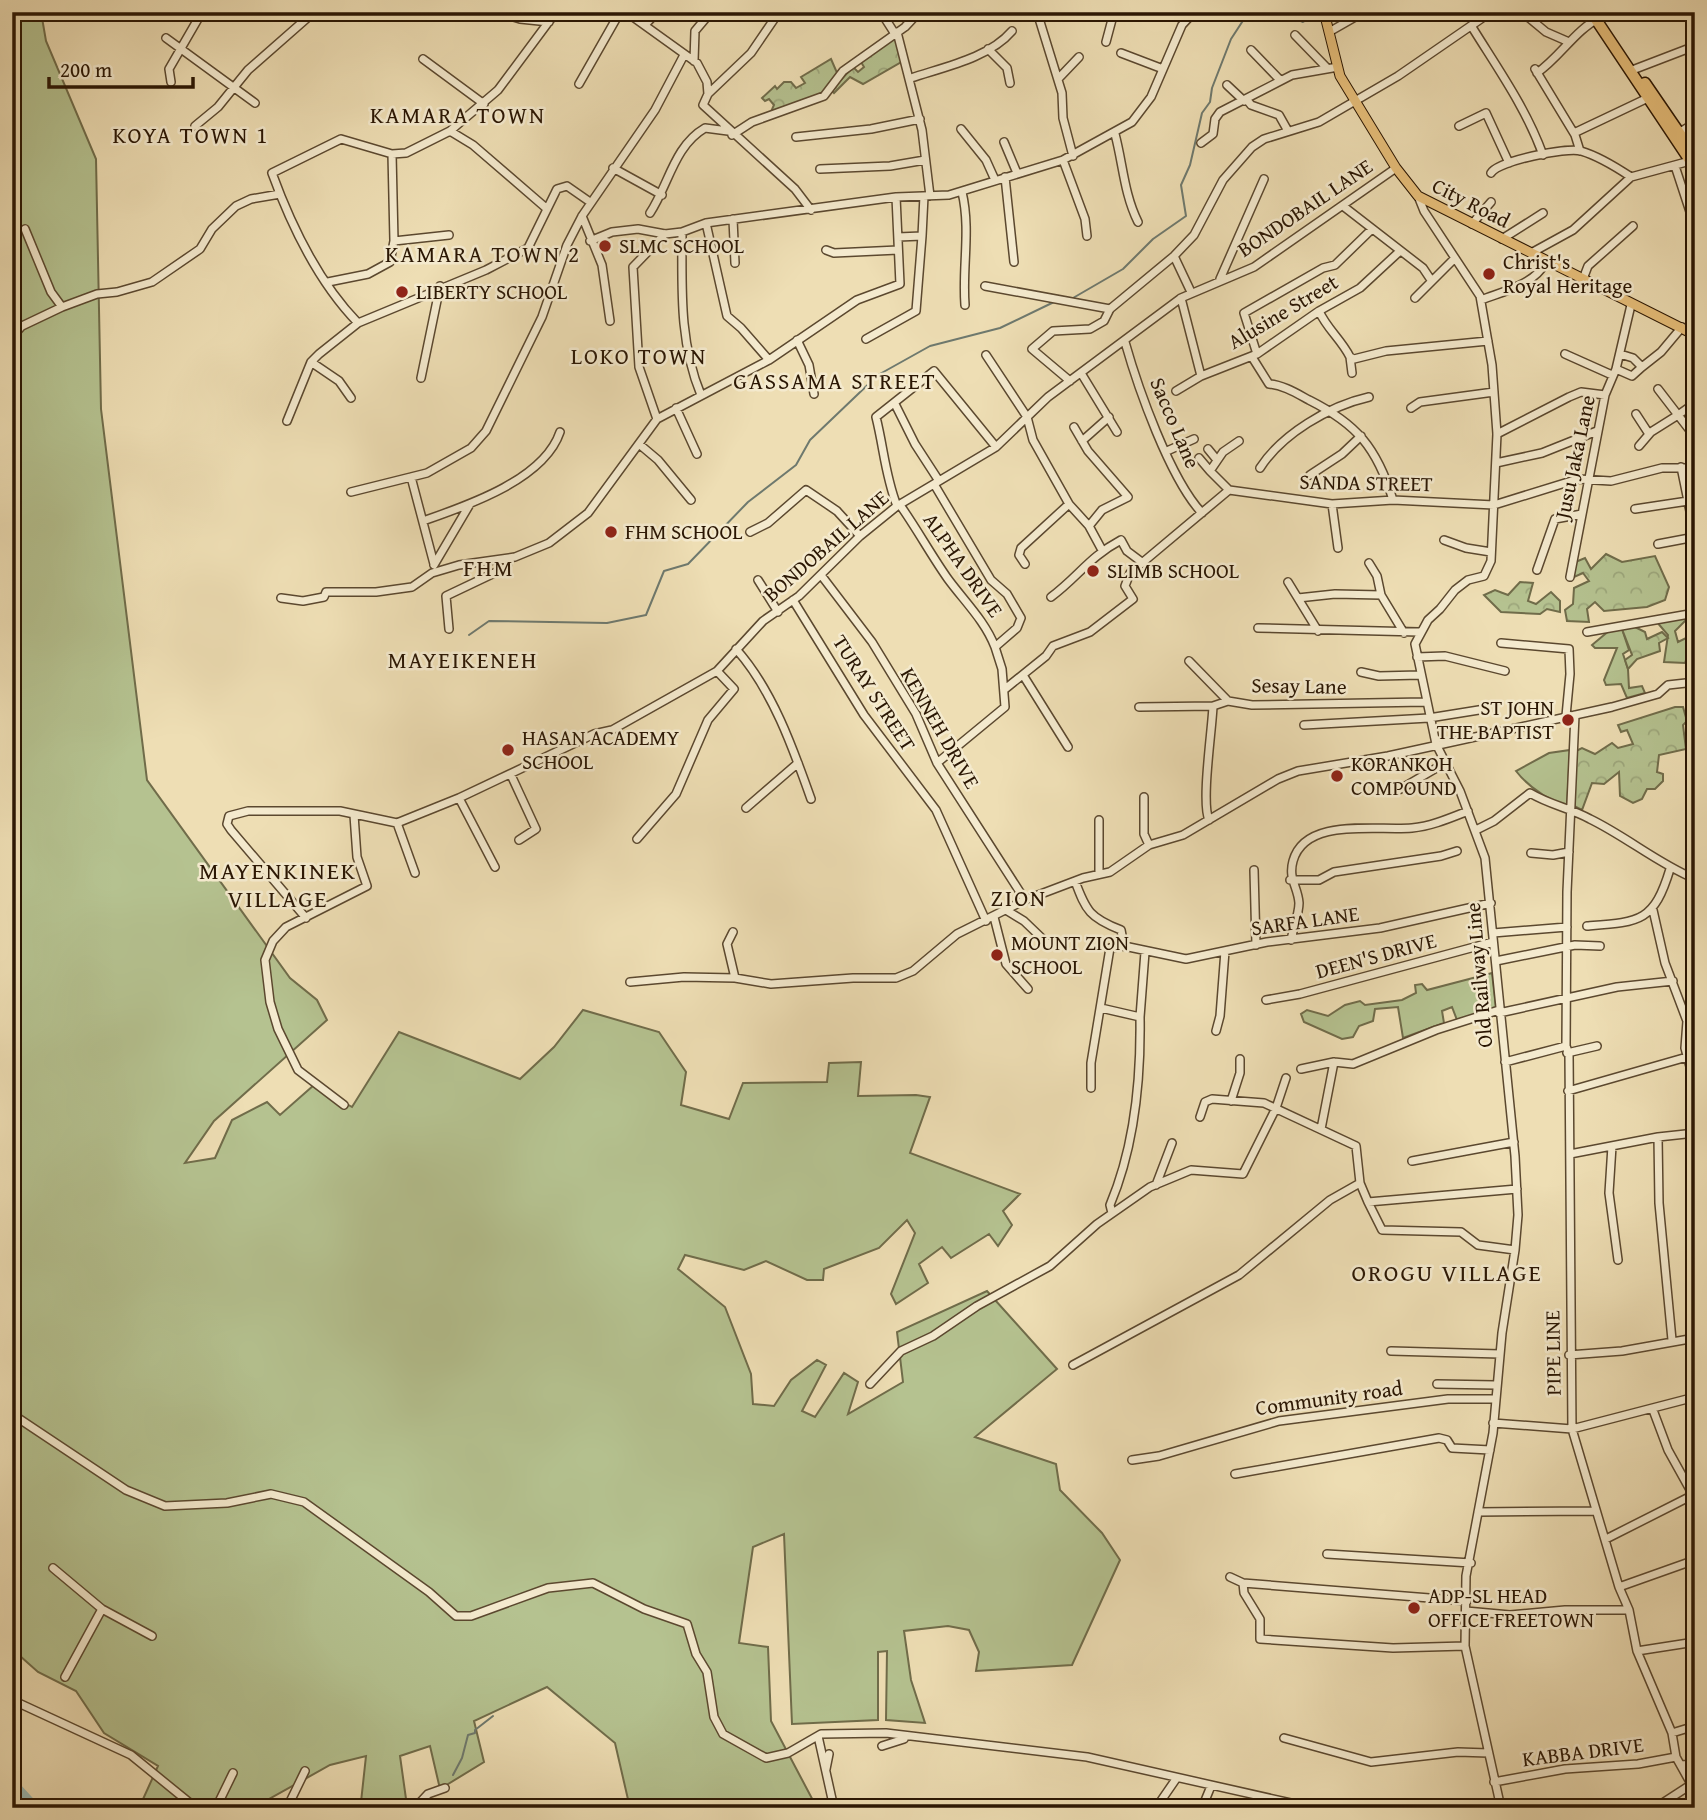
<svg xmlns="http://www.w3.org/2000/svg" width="1707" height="1820" viewBox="0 0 1707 1820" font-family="'Gentium Book Plus',serif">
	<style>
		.grass { fill: #b5c290; stroke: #706c4a; stroke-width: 2 }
		.forest { fill: url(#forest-crowns); stroke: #706c4a; stroke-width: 2 }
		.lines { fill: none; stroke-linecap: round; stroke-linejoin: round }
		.stream { stroke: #6e796e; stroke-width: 2 }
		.river { stroke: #9bbbb5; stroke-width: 9 }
		.minor-casing { stroke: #5b482f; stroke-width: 10 }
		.major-casing { stroke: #2a1603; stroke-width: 11 }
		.highway-casing { stroke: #2a1603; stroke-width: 13 }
		.minor { stroke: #f4eace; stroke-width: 7 }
		.major { stroke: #e7bf7a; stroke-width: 9 }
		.highway { stroke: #e7bf7a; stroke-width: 10 }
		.poi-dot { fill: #8f2418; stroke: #f4eace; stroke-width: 2.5 }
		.labels { text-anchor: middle; stroke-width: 5; stroke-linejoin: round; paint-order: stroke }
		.street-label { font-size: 21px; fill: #2a1603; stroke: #f4eace }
		.poi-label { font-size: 21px; fill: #2a1603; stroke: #f4eace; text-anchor: start }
		.neighbourhood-label { font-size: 23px; letter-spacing: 2px; fill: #2a1603; stroke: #f4eace }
		.quarter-label { font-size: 24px; letter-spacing: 2px; fill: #2a1603; stroke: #f4eace }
	</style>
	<defs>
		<pattern id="forest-crowns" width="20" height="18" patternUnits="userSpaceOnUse" patternTransform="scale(1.75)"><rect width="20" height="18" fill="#b5c290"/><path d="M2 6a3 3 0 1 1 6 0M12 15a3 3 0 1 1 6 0" fill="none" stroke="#9ca67b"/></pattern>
	</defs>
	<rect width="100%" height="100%" fill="#eedeb4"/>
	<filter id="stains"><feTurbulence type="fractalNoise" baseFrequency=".00286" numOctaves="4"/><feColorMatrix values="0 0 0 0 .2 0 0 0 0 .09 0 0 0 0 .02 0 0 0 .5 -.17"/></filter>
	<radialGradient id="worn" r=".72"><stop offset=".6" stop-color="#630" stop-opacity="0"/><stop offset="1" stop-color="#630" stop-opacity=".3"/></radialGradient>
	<path class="grass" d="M12 12H41L46 41 96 159 101 409 147 780 290 978 317 1000 327 1020 214 1121 185 1163 215 1158 232 1120 267 1102 280 1115 314 1085 352 1107 399 1032 520 1079 554 1047 583 1010 659 1032 686 1072 681 1105 729 1119 743 1083 827 1082 829 1063 861 1062 858 1096 916 1095 930 1097 910 1153 1020 1194 1003 1211 1012 1225 998 1246 989 1234 951 1258 942 1247 919 1264 928 1283 896 1304 891 1294 915 1233 907 1220 879 1248 824 1269 823 1280H807L766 1261 744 1270 685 1255 678 1269 725 1307 751 1374 753 1404 774 1406 791 1380 817 1360 826 1365 802 1411 815 1417 844 1373 858 1382 848 1414 903 1382 897 1332 987 1291 1057 1369 975 1437 1056 1464 1060 1490 1102 1533 1120 1560 1072 1665 976 1671 979 1652 969 1630 948 1626 904 1631 911 1680 925 1723 886 1720 887 1651 878 1652V1720L792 1724 784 1534 753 1547 739 1643 768 1647 771 1721 817 1808H630L615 1743 547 1687 474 1721 484 1762 440 1789 430 1746 400 1756 407 1806 361 1802 366 1756 330 1765 253 1808H139L158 1766 104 1733 76 1691 38 1672 20 1656 12 1675V1442L21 1428 12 1418Z
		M1680 615 1687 619 1675 631 1678 642 1686 638 1691 646 1685 663 1664 662 1668 635 1656 621Z
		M1622 629 1629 650 1623 654 1628 669 1629 688 1642 686 1645 693 1627 698 1621 684 1606 685 1604 680 1617 648H1595L1592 645 1610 630Z
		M1570 750 1567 807C1547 799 1530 789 1516 771L1549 753Z
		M1492 973 1496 1008 1457 1020 1452 1007 1442 1011 1444 1023 1403 1038 1398 1007 1375 1009 1373 1021 1359 1026 1353 1037 1342 1039 1304 1022 1301 1014 1307 1010 1328 1016 1345 1005 1360 1001 1365 1005 1402 1000 1416 993 1415 985 1422 984 1427 990Z"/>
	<path class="forest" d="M894 36 903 61 863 84 850 77 834 93 831 90 853 67 858 72 864 67 861 62Z
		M831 59 838 75 822 94 770 114 774 105 769 99 765 101 762 98 775 86 777 89 784 82H791L796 88 805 83 801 77Z
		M1606 554 1622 562 1655 556 1669 587 1665 600 1647 607 1604 611 1595 602 1587 609 1589 622 1567 621 1565 610 1573 604 1574 588 1589 581 1583 573 1574 577 1573 563 1585 558 1591 569Z
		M1520 582 1533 583 1528 601 1536 604 1551 592 1560 601V612L1547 609 1540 614 1501 612 1484 595 1495 590 1508 595Z
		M1631 625 1645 632 1647 639 1662 632 1668 638 1659 643 1660 651 1637 659 1628 669 1625 660 1632 655 1622 629Z
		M1675 707H1683L1687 721 1683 725 1686 749 1659 755 1657 772 1663 774V781L1655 789H1647L1642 799 1633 803 1620 796 1619 772 1604 784 1592 783 1582 810 1574 806 1576 751 1582 748 1595 754 1612 743 1618 748 1633 744 1627 730 1621 732 1618 725Z"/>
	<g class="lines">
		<path class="stream" d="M1282 12 1303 22 1321 12
			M1073 298 1123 269 1153 239 1186 216 1181 185 1190 165 1202 113 1210 102 1212 88 1231 39 1246 16 1254 12
			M469 635 489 621 607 623 646 615 664 571 688 564 748 502 796 465 810 440 878 375 930 346 1000 328 1054 302
			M453 1775 462 1758 468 1735 475 1733V1730L493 1716"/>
		<path class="river" d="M12 1782 36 1808"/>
		<g class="minor-casing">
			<path id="minor" d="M498 12 520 19 549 22
				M626 12 697 63 707 82 708 94
				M779 12 751 53 708 94 703 105 795 189 811 210
				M881 12 895 34
				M1037 12 1062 93 1063 118 1073 156
				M1522 12 1546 32 1569 42
				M645 25 657 12
				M1472 27C1498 69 1526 108 1543 155
				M897 32 922 130 930 196
				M1329 32 1364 12
				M1295 35 1327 68
				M166 38 255 103
				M1106 42 1114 12
				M988 49 1007 68 1010 83
				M1251 50 1280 80
				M1121 53 1163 69
				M423 59 484 104
				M694 61 695 31 711 12
				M1535 69 1575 135 1580 151
				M1635 69 1695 46
				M1537 73C1561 56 1575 30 1601 17
				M911 78C944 67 989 58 1012 31
				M1058 79 1079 57
				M171 82 169 69 202 12
				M579 84 620 12
				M1227 85 1244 101
				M1247 100 1251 105 1279 115 1288 131
				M195 126 218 107 248 70 314 12
				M1459 126 1486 113 1509 163
				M961 129 986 160 995 180
				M450 131 473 145 546 208
				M1680 132 1695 123
				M1574 133 1652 96
				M1115 134C1123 164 1124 194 1138 222
				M732 135 752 122 824 96 843 71 905 27 919 12
				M796 137 871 129 920 119
				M1004 142 1017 173
				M1201 143 1213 134 1215 119 1220 112 1292 75 1338 67
				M1063 160 1085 219 1087 236
				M1675 166 1695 227
				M613 168 662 195
				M820 169 890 166 925 160
				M1491 173C1498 161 1566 147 1581 151 1598 156 1616 167 1631 177L1690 161
				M1005 177 1014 262
				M962 192C971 230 962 267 965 305
				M1418 196 1424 211 1480 296 1492 365 1497 434 1491 561 1484 576 1468 580 1455 590 1440 609 1428 620 1415 644 1436 744 1460 791 1485 858 1515 1156 1518 1215 1515 1250 1502 1333 1493 1433 1466 1576 1465 1646 1501 1808
				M1343 206 1423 268 1431 280
				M650 213C669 184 674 146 705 128L728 131
				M582 216 602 265 610 321
				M733 219 735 263
				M706 223 727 316 741 328 769 360
				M1472 224 1491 202
				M25 229 51 292 62 307
				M682 232C682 288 679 342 701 395
				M898 237 922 236 924 196
				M1502 239 1543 213
				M394 241 449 235
				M590 241 612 232 638 229 665 234 682 232 706 223 896 197 949 195 1063 160 1132 122 1151 97 1182 25 1194 12
				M826 250 834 253 898 250
				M1533 252 1573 230 1631 177
				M1174 256 1191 292
				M1220 279 1264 179
				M1583 279 1588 266 1633 226
				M328 282 368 274 390 262 394 241 392 154
				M985 286 1110 309
				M1181 298 1201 376
				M1415 298 1455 258
				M1481 300C1504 291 1534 285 1546 262
				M1319 311C1327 329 1341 339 1350 357L1354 359 1386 351 1488 341
				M358 323C319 283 291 225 272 173L341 139 392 154 406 153 450 131 498 90 556 12
				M12 337 22 326 62 307 97 294 117 292 152 282 200 249 212 229 236 206 251 199 280 194
				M866 339 916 311 922 236
				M797 340 809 365 814 394
				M1125 342C1138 388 1170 479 1202 513
				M1257 354 1244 313 1323 268 1335 265 1372 229
				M1565 354 1612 375
				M986 355 1027 417 1033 440 1069 504 1089 526 1102 550
				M1252 357 1269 384C1283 385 1296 393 1309 400 1357 424 1377 448 1393 500
				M1350 357 1352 373
				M311 362 339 381 351 398
				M1642 367 1661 352 1682 327
				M1616 369 1632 376 1642 367 1633 358 1620 354
				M1081 373 1117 432
				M421 378 440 286
				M1070 381 1032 349 1053 331 1090 329 1104 321 1110 309 1174 256 1194 235 1223 180 1252 147 1264 139 1319 122 1398 76 1491 12
				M1692 383 1695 387
				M1658 389 1678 415 1695 403
				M1176 391 1201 376 1257 354 1319 311 1360 288 1400 251
				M895 404 915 444 939 481
				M676 408 697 454
				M1411 408 1420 402 1494 392
				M1636 414 1649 434
				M657 419 639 367 633 267 665 234
				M287 421 311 362 319 354 358 323 486 270 528 248 557 189 567 186 590 202
				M1074 427 1088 451 1128 497 1102 510 1089 526
				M1497 434 1569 397 1581 392 1605 395
				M1082 441 1109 417
				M639 444 658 460 691 500
				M1639 446 1651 432 1678 415 1695 437
				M1208 449 1217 460
				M1167 451 1194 439
				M1199 458 1210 471
				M1496 463 1542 453 1597 431
				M1260 468C1282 434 1329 406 1369 397
				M1310 475 1342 454 1361 436
				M411 477 434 564
				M934 484 991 580 1007 594 1021 618 1017 628 995 647 1002 669 1005 707 937 763
				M1229 490 1210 471 1223 452 1239 441
				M351 492 427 473 471 448 486 431 542 317 567 245 582 216 655 110 684 55
				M1332 504 1338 548
				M900 505C917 529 931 555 948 579 965 602 985 621 995 647
				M897 506C885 475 884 449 876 417L934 371 996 447
				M1635 509 1688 501 1681 467
				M423 521C466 506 544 480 560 432
				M750 532 768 523 806 490 837 511 860 536
				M1444 540 1466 548 1491 552
				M1658 544 1695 537 1688 501
				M1369 563 1377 576 1381 595
				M1025 564 1019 555 1021 548 1069 504
				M434 565 470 504
				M1537 570 1555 519 1582 514
				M821 575 872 642 916 714 937 763 1025 900
				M1570 577 1605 395 1616 369 1631 305
				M758 580 778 612
				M1288 582 1318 631
				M1051 597C1078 577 1089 557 1121 540L1127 551 1143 563
				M281 598 303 601 324 597 326 592H376L412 587 432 573 459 565 515 557 549 543 588 513 657 419 769 360 857 300 900 284 896 197
				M1298 598 1335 594 1381 595 1404 633
				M793 600 864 715 936 810 986 921
				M1258 628 1419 632
				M449 629 446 596 507 567 508 559
				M1587 632 1695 613
				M1501 643 1569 649 1570 674 1566 716
				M736 649C772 689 793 748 811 799
				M1417 657 1445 656 1505 671
				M1189 661 1228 701 1252 705 1425 702
				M1361 672 1379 676 1420 675
				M1023 675 1068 747
				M1005 689 1046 656 1053 646 1090 632 1133 599 1125 586 1130 573 1229 490 1332 504 1393 500 1494 505 1578 479 1611 481 1662 468H1695
				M1139 707 1213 706
				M1575 715 1567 892 1566 1046 1569 1054 1572 1429 1619 1587 1629 1610 1637 1651 1672 1733 1676 1757 1695 1791
				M1304 725 1429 718 1485 709
				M511 775 536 829 519 840
				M1397 791 1445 763
				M1144 797V834L1149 845
				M459 798 495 867
				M746 808 798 763
				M1099 820V874
				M1209 820C1201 802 1212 731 1213 706L1228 701
				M397 823 415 873
				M1476 830 1494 821 1530 793C1550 805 1570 808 1590 819 1627 837 1657 863 1695 879
				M637 839 676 794 708 720 734 689 717 671
				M1531 853 1553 855 1569 852
				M1254 870 1256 945
				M1290 880H1319L1334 872 1441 856 1457 851
				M1075 881C1086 911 1090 918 1121 930L1124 946
				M1006 910 1024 921 1048 944
				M1653 910 1665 963 1687 1021 1685 1048 1695 1085
				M994 917 1006 964 1028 989
				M306 918 231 830 227 824 229 816 248 811H340L397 823 459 798 594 734 612 730 717 671 763 621 799 596 860 536 897 506 996 447 1048 397 1181 298 1254 267 1396 168
				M1587 926C1640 922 1654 922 1670 869
				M733 932 727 944 735 978
				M1493 933 1567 927
				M1291 940C1293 929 1299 914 1299 903 1298 887 1288 879 1293 861 1305 817 1375 831 1412 828 1432 826 1450 818 1468 811
				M1496 961 1575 945 1600 946
				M630 982 684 977 735 978 771 984 853 978H896L913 971 957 934 1025 900 1083 878 1110 872 1149 845 1183 835 1278 779 1298 771 1388 756 1612 707 1658 694 1668 685 1695 682
				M1266 1000 1300 994 1493 942
				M1101 1008 1140 1017C1141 1081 1135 1146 1110 1205L1112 1213
				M1499 1013 1617 987 1673 981
				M1140 1017 1145 952
				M1216 1031 1220 1016 1225 951
				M1567 1053 1597 1046
				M1505 1062 1566 1046
				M1301 1069 1334 1062 1353 1064 1436 1030 1499 1010
				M1091 1088V1063L1110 948 1124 946 1186 959 1267 942 1380 928 1491 903
				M1568 1091 1687 1057
				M1231 1101 1240 1073V1059
				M344 1105 298 1070 278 1029 270 1002 265 960 273 941 286 927 367 886 357 857 354 815
				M1200 1117 1205 1102 1212 1099 1264 1103 1356 1146 1360 1183 1368 1202 1517 1189
				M1321 1129 1334 1062
				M1658 1137 1659 1203 1672 1340
				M1612 1146 1609 1193 1618 1260
				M1570 1154 1658 1137 1695 1133
				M1412 1161 1514 1142
				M1156 1185 1172 1143
				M1368 1202 1382 1230 1461 1232 1478 1245 1515 1250
				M1391 1351 1500 1354
				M1569 1355 1622 1351 1695 1338
				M1073 1365 1239 1275 1330 1200 1360 1183
				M870 1384 901 1351 933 1336 977 1306 1050 1266 1097 1224 1150 1187 1191 1170 1243 1174 1276 1108 1286 1078
				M1437 1384 1495 1385
				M1653 1410 1668 1450 1693 1495
				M12 1414 126 1490 165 1506 227 1503 271 1494 304 1502 429 1592 456 1616H471L548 1588 593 1583 644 1609 687 1624 696 1654 707 1672 714 1717 723 1734 766 1758 788 1753 821 1734 886 1733 1087 1757 1313 1808
				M1493 1423 1572 1429 1695 1397
				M1132 1460 1159 1456 1279 1421 1448 1399H1494
				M1235 1474 1439 1438 1447 1440 1452 1448 1490 1450
				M1478 1512 1596 1511
				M1606 1539 1695 1494
				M1327 1554 1471 1563
				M53 1568 102 1609 152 1636
				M1230 1577 1243 1583 1244 1593 1260 1619V1639L1393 1648 1465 1646
				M1243 1583 1467 1601
				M1695 1584V1587
				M1619 1587 1695 1560
				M1466 1611 1510 1615 1565 1610H1629
				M1637 1651 1695 1642
				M65 1677 102 1609
				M12 1700 131 1755 196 1808
				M1672 1733 1695 1726
				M818 1736 834 1808
				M1284 1738 1371 1762 1458 1752 1488 1753
				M882 1746 904 1739
				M1681 1765 1695 1764
				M826 1769 829 1754
				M1494 1782 1565 1769 1638 1764 1676 1757
				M216 1808 233 1773
				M287 1808 305 1771
				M415 1808 428 1794 445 1788
				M1156 1808 1176 1779
				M1202 1808 1211 1786
				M1655 1808 1692 1784"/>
		</g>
		<g class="major-casing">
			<path id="major" d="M1324 12 1340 76 1396 168 1418 196 1695 335"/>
		</g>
		<g class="highway-casing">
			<path id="highway" d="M1591 12 1695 168
				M1645 83 1695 156"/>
		</g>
		<use href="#minor" class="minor"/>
		<use href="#major" class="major"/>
		<use href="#highway" class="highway"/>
	</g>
	<g class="poi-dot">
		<circle cx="605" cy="246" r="7"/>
		<circle cx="1489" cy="274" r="7"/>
		<circle cx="402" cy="292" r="7"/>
		<circle cx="611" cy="532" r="7"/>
		<circle cx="1093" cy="571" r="7"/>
		<circle cx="1568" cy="720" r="7"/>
		<circle cx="508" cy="750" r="7"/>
		<circle cx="1337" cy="776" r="7"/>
		<circle cx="997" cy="955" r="7"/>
		<circle cx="1414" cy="1608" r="7"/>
	</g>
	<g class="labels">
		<g class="street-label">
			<text transform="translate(1471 203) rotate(27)" y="7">City Road</text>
			<text transform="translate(1305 208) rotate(-34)" y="7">BONDOBAIL LANE</text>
			<text transform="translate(1283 312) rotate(-31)" y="7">Alusine Street</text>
			<text transform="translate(1175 423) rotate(67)" y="7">Sacco Lane</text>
			<text transform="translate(1575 457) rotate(-78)" y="7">Jusu Jaka Lane</text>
			<text transform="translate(1366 483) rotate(1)" y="7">SANDA STREET</text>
			<text transform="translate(826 546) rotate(-41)" y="7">BONDOBAIL LANE</text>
			<text transform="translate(963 565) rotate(55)" y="7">ALPHA DRIVE</text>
			<text transform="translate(1299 686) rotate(1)" y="7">Sesay Lane</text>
			<text transform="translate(874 693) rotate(57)" y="7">TURAY STREET</text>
			<text transform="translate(940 728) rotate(60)" y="7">KENNEH DRIVE</text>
			<text transform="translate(1305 921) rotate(-8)" y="7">SARFA LANE</text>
			<text transform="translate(1376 956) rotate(-15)" y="7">DEEN'S DRIVE</text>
			<text transform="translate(1479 975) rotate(-95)" y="7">Old Railway Line</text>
			<text transform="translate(1553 1353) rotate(-91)" y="7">PIPE LINE</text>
			<text transform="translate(1329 1398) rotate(-8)" y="7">Community road</text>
			<text transform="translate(1583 1752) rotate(-7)" y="7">KABBA DRIVE</text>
		</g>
		<g class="poi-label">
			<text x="619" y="253">SLMC SCHOOL</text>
			<text x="1503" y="269">Christ's<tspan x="1503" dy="24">Royal Heritage</tspan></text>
			<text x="416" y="299">LIBERTY SCHOOL</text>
			<text x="625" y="539">FHM SCHOOL</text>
			<text x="1107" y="578">SLIMB SCHOOL</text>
			<text x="1554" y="715" text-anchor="end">ST JOHN<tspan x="1554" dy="24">THE BAPTIST</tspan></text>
			<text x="522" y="745">HASAN ACADEMY<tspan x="522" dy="24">SCHOOL</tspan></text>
			<text x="1351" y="771">KORANKOH<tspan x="1351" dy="24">COMPOUND</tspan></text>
			<text x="1011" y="950">MOUNT ZION<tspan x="1011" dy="24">SCHOOL</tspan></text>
			<text x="1428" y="1603">ADP-SL HEAD<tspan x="1428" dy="24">OFFICE FREETOWN</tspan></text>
		</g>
		<g class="neighbourhood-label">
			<text x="458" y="123">KAMARA TOWN</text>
			<text x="191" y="143">KOYA TOWN 1</text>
			<text x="483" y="262">KAMARA TOWN 2</text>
			<text x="639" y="364">LOKO TOWN</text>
			<text x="835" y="389">GASSAMA STREET</text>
			<text x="489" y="576">FHM</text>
			<text x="463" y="668">MAYEIKENEH</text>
			<text x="1019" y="906">ZION</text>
		</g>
		<g class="quarter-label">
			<text x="278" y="879">MAYENKINEK<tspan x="278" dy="28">VILLAGE</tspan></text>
			<text x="1447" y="1281">OROGU VILLAGE</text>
		</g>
	</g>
	<rect width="1707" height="1820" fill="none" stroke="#eedeb4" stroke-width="42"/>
	<rect x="14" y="14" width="1679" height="1792" fill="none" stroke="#2a1603" stroke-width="3.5"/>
	<rect x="21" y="21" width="1665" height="1778" fill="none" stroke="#2a1603" stroke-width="2"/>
	<path d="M49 77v10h144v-10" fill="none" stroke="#2a1603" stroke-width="3.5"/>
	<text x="60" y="77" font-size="21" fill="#2a1603" stroke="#f4eace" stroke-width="5" paint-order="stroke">200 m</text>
	<rect width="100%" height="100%" filter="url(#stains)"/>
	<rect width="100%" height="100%" fill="url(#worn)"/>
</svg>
